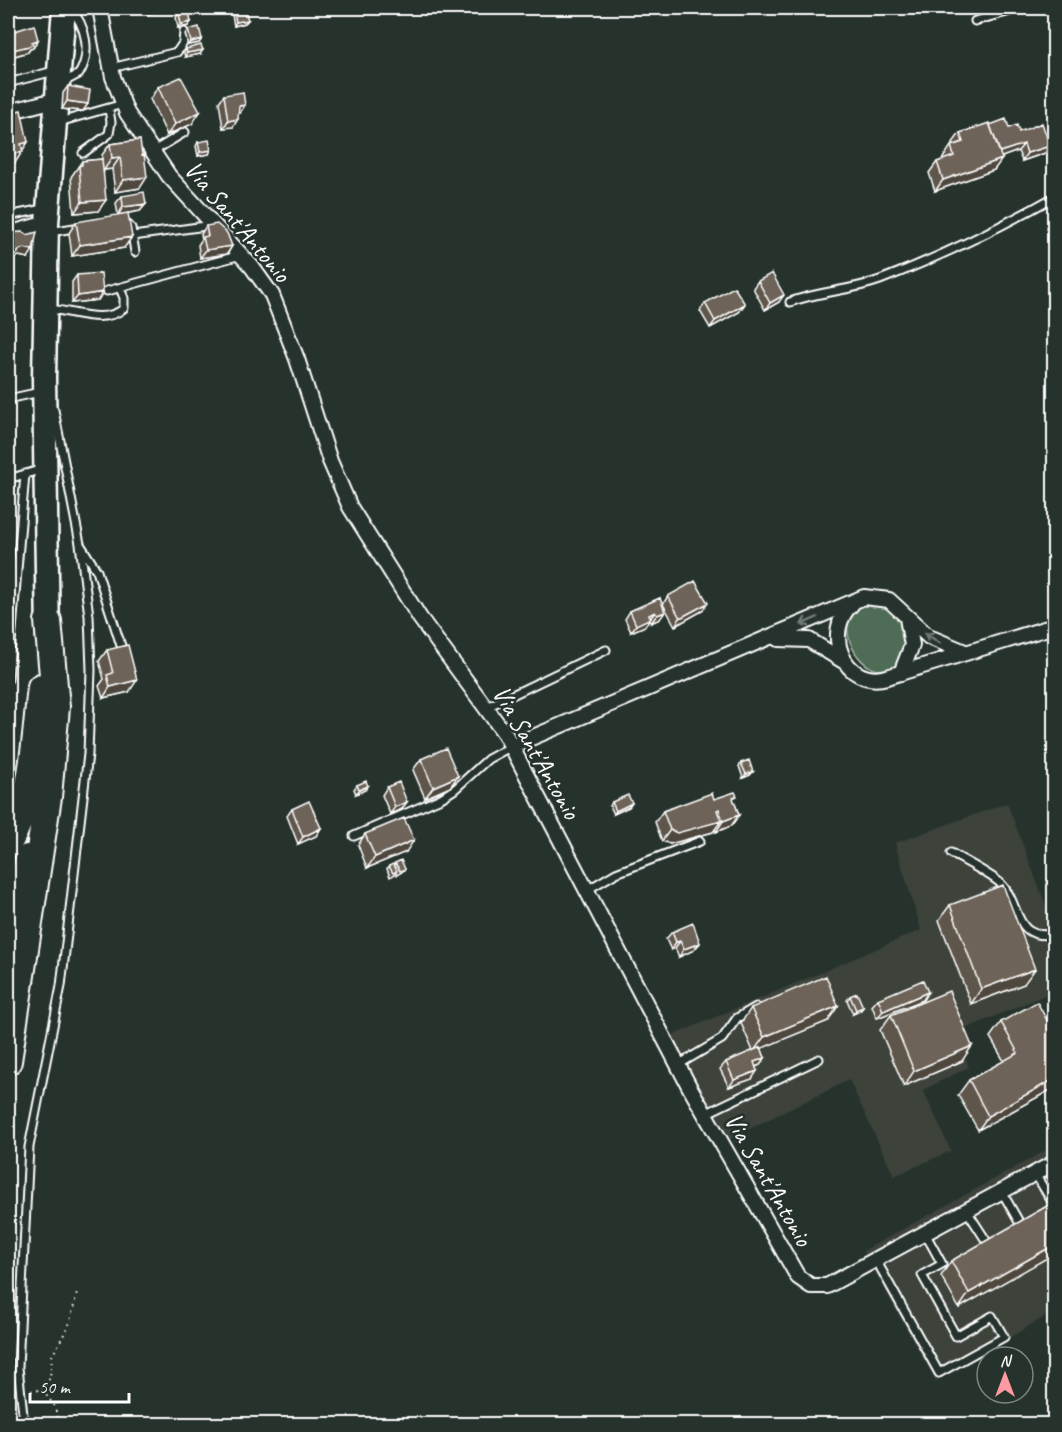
<svg xmlns="http://www.w3.org/2000/svg" width="1062" height="1432" viewBox="0 0 1062 1432" font-family="Caveat,sans-serif">
	<style>
		.built { fill: #3c423a }
		.green { fill: #506d56; stroke: #a8b6aa; stroke-width: 1.5 }
		.lines { fill: none; stroke-linecap: round; stroke-linejoin: round }
		.lane-casing { stroke: #fff; stroke-width: 11 }
		.street-casing { stroke: #fff; stroke-width: 18 }
		.primary-casing { stroke: #fff; stroke-width: 27 }
		.highway-casing { stroke: #fff; stroke-width: 30 }
		.path { stroke: #fff; stroke-width: 2; stroke-dasharray: 1.5 4.5; stroke-linecap: butt }
		.lane { stroke: #26332d; stroke-width: 7 }
		.street { stroke: #26332d; stroke-width: 14 }
		.primary { stroke: #26332d; stroke-width: 22 }
		.highway { stroke: #26332d; stroke-width: 26 }
		.wall { fill: #5f564c; stroke: #fff; stroke-width: 1.5 }
		.shaded-wall { fill: #4d463e; stroke: #fff; stroke-width: 1.5 }
		.building { fill: #6e6458; stroke: #fff; stroke-width: 1.5 }
		.oneway { stroke: #727a76 }
		.labels { text-anchor: middle; stroke-width: 5; stroke-linejoin: round; paint-order: stroke }
		.street-label { font-size: 26px; fill: #fff; stroke: #26332d }
	</style>
	<rect width="100%" height="100%" fill="#26332d"/>
	<filter id="ink" filterUnits="userSpaceOnUse"><feTurbulence type="fractalNoise" baseFrequency=".0167" numOctaves="2"/><feDisplacementMap in="SourceGraphic" scale="12" xChannelSelector="R" yChannelSelector="G"/><feConvolveMatrix kernelMatrix="1 2 1 2 8 2 1 2 1" color-interpolation-filters="sRGB"/></filter>
	<g filter="url(#ink)">
		<path class="built" d="M1007 803 1046 906 1054 905V991L956 1033 969 1067 923 1090 951 1151 894 1176 849 1080 725 1141 671 1036 921 930 895 843Z
			M1054 1146V1311L936 1381 863 1251Z"/>
		<path class="green" d="M878 600C906 620 910 631 899 664 873 686 843 648 848 621 849 615 854 610 858 605Z"/>
		<g class="lines">
			<g class="lane-casing">
				<path id="lane" d="M975 21 1021 8
					M111 68 177 52 183 43 184 32
					M8 83 54 71
					M62 83 79 74C92 53 86 25 70 8
					M59 122 123 104
					M152 152 185 132
					M83 153 109 134 111 122 109 109
					M8 216 43 209
					M124 221 131 228 135 252
					M50 232 80 227
					M133 236 213 225
					M107 291 241 255
					M790 302C820 291 850 291 880 280 940 257 999 228 1054 197
					M48 309C71 310 104 326 124 308V298L120 288
					M8 399 40 392
					M8 479 43 469
					M80 544 97 571 124 655
					M8 679 25 474
					M487 707 606 650
					M354 836 441 798 455 789 488 759 512 746
					M951 853C966 862 985 871 999 882 1022 902 1011 941 1054 934
					M587 890 616 873 700 841
					M678 1065 722 1039 737 1018 756 1007
					M705 1114 819 1059
					M1035 1174 1053 1203
					M1002 1192 1019 1222
					M967 1211 987 1242
					M876 1260 939 1373 1004 1337 992 1316 956 1336 922 1275 942 1264 925 1233
					M24 1424 18 1367 29 1147 61 986 88 754 91 670 89 616 80 544 54 410"/>
			</g>
			<g class="street-casing">
				<path id="street" d="M100 8 113 77 127 113 169 176 252 267 272 295 297 359 330 461 350 507 420 618 505 734 689 1086 798 1277 811 1286H827L1054 1163
					M8 112 55 100
					M8 234 47 223
					M852 604C822 631 843 689 887 677L1054 626
					M778 639 809 640 845 662
					M901 673 912 645 907 618
					M512 746 864 597 889 600 929 637 965 652"/>
			</g>
			<g class="primary-casing">
				<path id="primary" d="M48 638 44 378 47 223 64 8
					M8 948 27 856"/>
			</g>
			<g class="highway-casing">
				<path id="highway" d="M8 844C34 799 35 738 41 687
					M8 1061 48 797 56 707 48 621"/>
			</g>
			<path class="path" d="M42 1390 50 1378 52 1356 69 1325 77 1293
				M31 1391 42 1390 54 1405 60 1424"/>
			<use href="#lane" class="lane"/>
			<use href="#street" class="street"/>
			<use href="#primary" class="primary"/>
			<use href="#highway" class="highway"/>
		</g>
		<path class="wall" d="M147 8H164L162 11 148 14Z
			M234 11 248 20 245 23 234 26 232 15Z
			M179 14 191 22 188 26 178 28 176 17Z
			M188 30 202 39 199 43 188 45 185 34Z
			M8 33 38 40 33 48 30 49 28 52 8 58Z
			M186 49 200 54 185 57 184 53Z
			M68 86 83 111 62 109 63 93Z
			M158 87 192 124 167 135 150 99Z
			M224 95 240 113H238L233 127 223 128 219 102Z
			M990 125 1009 128 1050 146 1045 153 1022 161 1018 151 1001 157 994 170 935 191 929 173 937 162 943 160V158L951 146H952V144L960 133Z
			M140 140V188L115 192 112 169 104 170 98 211 74 213 71 177 82 161 102 159V155L110 144Z
			M198 142 209 154 198 156 196 146Z
			M122 196 146 204 140 211 118 215 116 203Z
			M76 222 124 248 72 256 69 233Z
			M206 226 232 246 227 254 200 258 198 245 202 239 201 234Z
			M8 233 28 258 19 256 16 257 13 261 8 260Z
			M77 275 103 292 98 300 72 303V282Z
			M758 281 779 302 765 310 753 288Z
			M705 303 739 312 710 328 700 311Z
			M668 596 702 611 675 626 663 604Z
			M660 598V619L651 623 650 620 645 626 631 632 625 619 630 611Z
			M107 650 129 692 103 698 99 686 104 679 99 661Z
			M421 759 450 787 425 798 413 770Z
			M741 763 750 775 743 778 739 766Z
			M357 785 365 790 356 794 354 789Z
			M387 787 402 809 390 814 382 795Z
			M714 799 734 801 739 815 731 826 716 832 715 829 713 832 670 844 662 841 655 822 663 811Z
			M612 802 632 803 629 807 614 814 610 806Z
			M292 809 321 828 316 836 298 844 287 816Z
			M365 834 406 852 367 868 358 845Z
			M395 863 405 869 402 872 397 875 396 873 394 875 390 877 387 869 389 866 394 865Z
			M950 905 1024 984 971 1004 939 920Z
			M672 932 700 943 694 950 679 957 675 948 671 950 666 939Z
			M850 996 863 1007 860 1011 853 1014 847 1000Z
			M878 999 923 1000 877 1018 872 1006Z
			M751 1008 828 1021 761 1048 765 1058 760 1065 756 1067 752 1079 729 1087 720 1069 726 1062 753 1051 741 1023Z
			M891 1015 962 1061 904 1086 880 1030Z
			M1001 1022 1054 1033V1088L978 1130 958 1095 969 1080 1004 1061 990 1037Z
			M1054 1202 959 1308 941 1276 951 1261Z"/>
		<path class="shaded-wall" d="M152 8H164L162 11 148 14Z
			M173 8H188L171 10Z
			M248 20 245 23 234 26 236 22Z
			M191 22 188 26 178 28 181 24Z
			M202 39 199 43 188 45 191 42Z
			M38 40 33 48 30 49 28 52 8 58 13 50Z
			M203 50 200 54 185 57 187 53Z
			M67 101 88 104 83 111 62 109Z
			M245 105 240 113 234 114 239 106Z
			M200 112 192 124 167 135 175 124Z
			M238 119 233 127 223 128 228 121Z
			M28 142 15 163 8 165V155L21 144Z
			M1024 144 1018 151 991 161 996 153Z
			M1050 146 1045 153 1022 161 1027 153Z
			M211 150 209 154 198 156 200 152Z
			M120 157 112 169 104 170 112 158Z
			M1002 159 994 170 935 191 943 180Z
			M147 177 140 188 115 192 123 180Z
			M106 200 98 211 74 213 82 202Z
			M146 204 140 211 118 215 123 207Z
			M132 237 124 248 72 256 80 245Z
			M232 246 227 254 200 258 206 250Z
			M24 248 33 250 28 258 19 256 16 257 13 261 8 260V256L10 252Z
			M103 292 98 300 72 303 78 296Z
			M784 295 779 302 765 310 770 303Z
			M745 304 739 312 710 328 715 321Z
			M708 603 702 611 675 626 680 618Z
			M655 612 645 626 631 632 636 625 649 615Z
			M665 612 660 619 651 623 657 615Z
			M137 680 129 692 103 698 110 687Z
			M753 772 750 775 743 778 746 774Z
			M458 776 450 787 425 798 433 787Z
			M368 786 365 790 356 794 359 790Z
			M407 802 402 809 390 814 395 807Z
			M632 803 629 807 614 814 616 811Z
			M739 815 731 826 716 832 723 821Z
			M721 821 713 832 670 844 662 841 670 830Z
			M321 828 316 836 298 844 303 837Z
			M414 840 406 852 367 868 375 857Z
			M680 941 675 948 671 950 676 942Z
			M700 943 694 950 679 957 684 949Z
			M1035 969 1024 984 971 1004 981 989Z
			M928 992 923 1000 877 1018 883 1011Z
			M838 1006 828 1021 753 1052 764 1037Z
			M863 1007 860 1011 853 1014 856 1010Z
			M972 1046 962 1061 904 1086 914 1071Z
			M765 1058 760 1065 749 1069 754 1062Z
			M757 1071 752 1079 729 1087 734 1080Z
			M1054 1079V1088L978 1130 988 1116Z
			M1054 1245V1254L959 1308 969 1293Z"/>
		<path class="building" d="M245 9 248 20 236 22 234 11Z
			M189 12 191 22 181 24 179 14Z
			M34 25 38 40 32 42 33 45 13 50 8 36V33Z
			M199 27 202 39 191 42 188 30Z
			M201 45 203 50 187 53 186 49Z
			M181 77 200 112 175 124 158 87Z
			M68 86 90 90 88 104 67 101Z
			M243 92 245 105 239 106 238 119 228 121 224 95Z
			M21 110 28 142 21 144 23 152 8 155V113Z
			M1006 119 1009 128 1017 125 1019 132 1042 123 1050 146 1027 153 1024 144 1000 152 990 125Z
			M989 123 1002 159 943 180 937 162 954 156 951 146 963 142 960 133Z
			M140 140 142 155 144 154 147 177 123 180 120 157 112 158 110 144Z
			M209 140 211 150 200 152 198 142Z
			M102 159 106 200 82 202 79 166 82 165V161Z
			M144 192 146 204 123 207 122 196Z
			M128 213 132 237 80 245 76 222Z
			M217 224 227 233 232 246 206 250 203 237 208 236 206 226Z
			M22 232 27 235 37 232 33 250 24 248 19 250 18 253 10 252 12 246 8 233Z
			M101 273 103 292 78 296 77 275Z
			M772 273 784 295 770 303 758 281Z
			M734 287 745 304 715 321 705 303Z
			M8 410 12 423 8 425Z
			M695 581 708 603 680 618 668 596Z
			M660 598 665 612 657 615 655 612 649 615 651 618 636 625 630 611Z
			M128 645 137 680 110 687 107 675 113 673 107 650Z
			M446 748 458 776 433 787 421 759Z
			M749 760 753 772 746 774 741 763Z
			M366 781 368 786 359 790 357 785Z
			M399 782 407 802 395 807 387 787Z
			M735 792 737 796 733 798 739 815 723 821 719 809 717 810 721 821 677 833 670 830 663 811 712 793 714 799Z
			M628 795 632 803 616 811 612 802Z
			M309 801 321 828 303 837 292 809Z
			M404 818 414 840 375 857 365 834Z
			M401 860 405 869 400 871 395 863Z
			M393 864 397 871 393 873 389 866Z
			M1003 885 1035 969 981 989 950 905Z
			M693 923 700 943 684 949 680 941 676 942 672 932Z
			M826 976 838 1006 764 1037 751 1008Z
			M923 980 928 992 883 1011 878 999Z
			M949 991 972 1046 914 1071 891 1015Z
			M857 993 863 1007 856 1010 850 996Z
			M1037 1002 1054 1033V1079L988 1116 969 1080 1018 1053 1001 1022Z
			M761 1047 765 1058 754 1062 757 1071 734 1080 726 1062Z
			M1054 1202V1245L969 1293 951 1261Z"/>
		<defs><path id="oneway-shaft" d="M-6 0H5M1.5-3L5.5 0L1.5 3" fill="none" stroke-width="1.6" stroke-linecap="round" stroke-linejoin="round" transform="scale(1.5)"/></defs>
		<g class="oneway">
			<use href="#oneway-shaft" transform="translate(809 621) rotate(156)"/>
			<use href="#oneway-shaft" transform="translate(932 638) rotate(-148)"/>
		</g>
	</g>
	<g class="labels">
		<g class="street-label">
			<text transform="translate(238 221) rotate(50)" y="9">Via Sant'Antonio</text>
			<text transform="translate(537 752) rotate(60)" y="9">Via Sant'Antonio</text>
			<text transform="translate(769 1179) rotate(60)" y="9">Via Sant'Antonio</text>
		</g>
	</g>
	<rect width="1062" height="1432" fill="none" stroke="#26332d" stroke-width="30"/>
	<rect x="15" y="15" width="1032" height="1402" fill="none" stroke="#fff" stroke-width="2" filter="url(#ink)"/>
	<g transform="translate(1005 1375)"><circle r="28" fill="#26332d" stroke="#7d8581" stroke-width="1.5"/>
	<path d="M0-4.5L10 22L0 15L-10 22Z" fill="#ff9aa2"/>
	<text y="-9" font-size="16" font-weight="bold" text-anchor="middle" fill="#ffffff">N</text>
	</g>
	<path d="M30 1393v9h99v-9" fill="none" stroke="#ffffff" stroke-width="3"/>
	<text x="39" y="1393" font-size="18" fill="#ffffff" stroke="#26332d" stroke-width="4.5" paint-order="stroke">50 m</text>
</svg>
